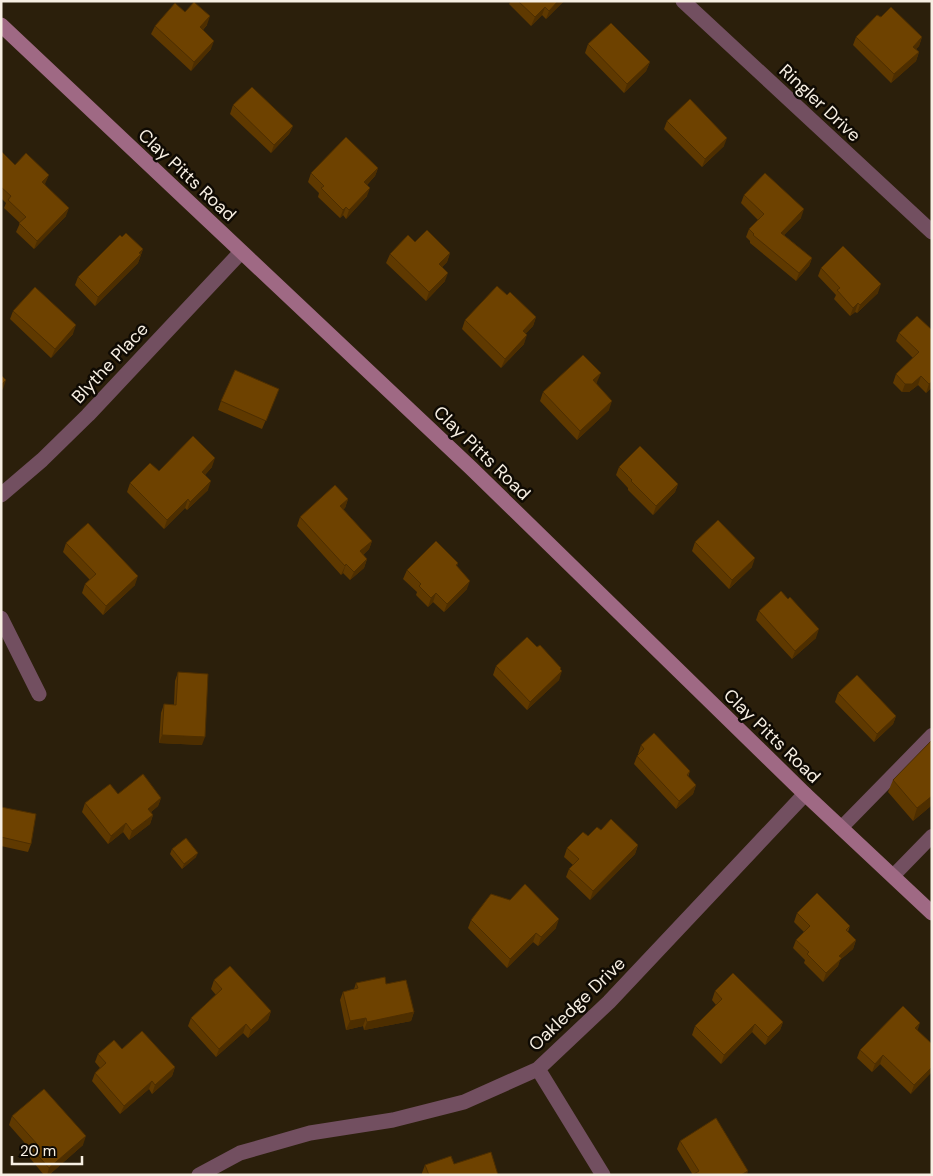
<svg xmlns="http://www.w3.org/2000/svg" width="933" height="1176" viewBox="0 0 933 1176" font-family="'DM Sans',sans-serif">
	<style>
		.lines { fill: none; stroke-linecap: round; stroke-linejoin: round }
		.lane { stroke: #724f60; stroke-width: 14 }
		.street { stroke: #724f60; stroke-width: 15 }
		.secondary { stroke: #9f6984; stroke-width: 15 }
		.wall { fill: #5f3900 }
		.shaded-wall { fill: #4d2e00 }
		.building { fill: #6e4200; stroke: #4d2e00 }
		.labels { text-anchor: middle; stroke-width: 5; stroke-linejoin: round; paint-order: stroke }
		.street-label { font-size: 18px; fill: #f7efe3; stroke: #0f0a03 }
	</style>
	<rect width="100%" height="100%" fill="#2b1f0b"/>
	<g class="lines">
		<path class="lane" d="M841 828 932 735
			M893 876 932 836"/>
		<path class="street" d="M683 1 932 232
			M1 495 42 460 88 415 241 252
			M1 618 39 694
			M538 1069 603 1175
			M199 1175 240 1153 310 1133 393 1120 464 1102 538 1069 609 1002 805 794"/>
		<path class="secondary" d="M1 25 471 468 805 794 932 913"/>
	</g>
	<path class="wall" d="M511 1H564L546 19 542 15 531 26 509 4Z
		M185 12 207 25 203 30 211 49 191 71 151 34 155 26Z
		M856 37H922L919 46 916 49 919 52 916 61 891 83 853 45Z
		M588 44 650 62 646 71 624 93 585 53Z
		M233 105 293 126 289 134 271 153 230 114Z
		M667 121 724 146 702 167 664 129Z
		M1 151 15 165 45 184 66 216 34 249 16 232 20 223 4 208 6 203 1 198Z
		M378 168 375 176 367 185V196L346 219 343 215 340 218 318 197 319 193 308 182 311 173Z
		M744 195 801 218 784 235 812 258 809 266 796 281 750 243V241L746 237 749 229 758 220 741 203Z
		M122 237 143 249 138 263 95 306 75 285 78 277Z
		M415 242 450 253 447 262 442 267 445 281 426 301 386 263 390 254Z
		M821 268 878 293 857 313 855 312 850 316 834 299 836 295 818 276Z
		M507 295 536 317 533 326 525 334 524 344 501 368 462 329 465 320Z
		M13 311 73 334 51 358 10 319Z
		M932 330V387L926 393 918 385 909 392H902L893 383 896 374 913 358 896 341 899 333Z
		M597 382 596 384 609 410 577 440 540 401 543 392Z
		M279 389 262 429 218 410 221 401Z
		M212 467 205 475 208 490 187 510 185 508 164 529 127 492 130 483 159 471Z
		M619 467 678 484 675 492 653 515 628 490V488L616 475Z
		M348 499 345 508 343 509 372 541 369 549 363 555 367 559 364 568 350 580 343 573 341 575 297 526 300 517Z
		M695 542 752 567 729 589 692 551Z
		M66 543 135 585 103 615 82 593 85 584 90 580 63 552Z
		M458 563 457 566 467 589 444 612 433 602 428 607 416 595 417 592 403 579 407 570Z
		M759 611 816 638 792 659 756 620Z
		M537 647 561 668 559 680 527 710 493 675 496 666Z
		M178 672 202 745 159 743 161 713 164 704 174 705 175 681Z
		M838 693 896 716 893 724 874 742 835 702Z
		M641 745 690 771 688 777 696 785 693 794 676 809 634 764 637 756 638 755V754Z
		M893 780 932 805 913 821 888 792Z
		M118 794 161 798 158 806 151 812 153 815 150 824 129 840 123 832 108 844 82 812 85 803Z
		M1 807 31 844 28 852 1 846Z
		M601 830 638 845 635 854 590 900 566 877 569 869 573 865 564 857 567 848 588 836Z
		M172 849 196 857 182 869 170 854Z
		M797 913 850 926 848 932 856 940 853 949 840 960 838 966 823 982 804 963 805 960 793 948 796 940 804 932 794 922Z
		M471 920 556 928 538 946 533 942 507 968 468 928Z
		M214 980 271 1011 268 1020 248 1038 243 1033 216 1057 188 1026 191 1018 216 995 211 989Z
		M356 983 386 984 414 1012 411 1021 364 1030 363 1026 346 1030 340 1000 343 992 354 989Z
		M715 991 783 1022 780 1030 765 1045 752 1032 721 1064 692 1035 695 1026 716 1005 712 1000Z
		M917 1030 932 1044 911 1094 880 1064 872 1072 857 1058 860 1050Z
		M122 1049 175 1067 172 1076 152 1094 149 1089 120 1114 92 1081 95 1073 100 1068 95 1062 98 1054Z
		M12 1116 83 1145 49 1175H44L29 1157 31 1150 9 1125Z
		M680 1141 747 1175H693L677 1149Z
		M454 1164 498 1175H422V1173L425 1165Z"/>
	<path class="shaded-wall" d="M558 1H564L546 19 549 11Z
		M545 7 542 15 531 26 535 17Z
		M210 16 207 25 197 36 200 27Z
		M922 37 919 46 910 55 913 47Z
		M214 41 211 49 191 71 194 62Z
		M919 52 916 61 891 83 894 74Z
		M650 62 646 71 624 93 627 84Z
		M293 126 289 134 271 153 274 145Z
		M727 138 724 146 702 167 705 159Z
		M378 168 375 176 361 191 364 182Z
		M49 175 45 184 39 190 42 182Z
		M370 188 367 196 346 219 349 210Z
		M346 207 343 215 340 218 343 210Z
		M69 208 66 216 34 249 37 241Z
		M804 209 801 218 778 241 781 233Z
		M143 249 138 263 95 306 98 297Z
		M450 253 447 262 436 273 439 264Z
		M812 258 809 266 796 281 799 273Z
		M448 273 445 281 426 301 429 292Z
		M881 284 878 293 857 313 860 305Z
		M858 303 855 312 850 316 853 308Z
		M536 317 533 326 520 340 523 331Z
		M76 325 73 334 51 358 55 349Z
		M527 335 524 344 501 368 505 359Z
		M601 373 597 382 590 389 593 380Z
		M921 376 918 385 909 392H902L905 384Z
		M6 380 3 389 1 391V385Z
		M932 382V387L926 393 929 384Z
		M612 401 609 410 577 440 580 431Z
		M215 458 212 467 199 481 202 472Z
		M211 481 208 490 187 510 190 502Z
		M678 484 675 492 653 515 656 506Z
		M188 499 185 508 164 529 167 520Z
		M348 499 345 508 337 515 340 506Z
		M372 541 369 549 357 560 360 551Z
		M755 558 752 567 729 589 732 580Z
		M367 559 364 568 350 580 354 572Z
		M346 564 343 573 341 575 345 566Z
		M138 576 135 585 103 615 106 606Z
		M470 581 467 589 444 612 447 604Z
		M436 593 433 602 428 607 431 598Z
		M819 629 816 638 792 659 795 651Z
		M561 668 559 674 562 671 559 680 527 710 530 702Z
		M896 716 893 724 874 742 877 734Z
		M162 735 205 737 202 745 159 743Z
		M696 785 693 794 676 809 679 801Z
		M932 796V805L913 821 917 808Z
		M161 798 158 806 145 817 148 809Z
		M153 815 150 824 129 840 132 831Z
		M126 823 123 832 108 844 111 836Z
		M638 845 635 854 590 900 593 891Z
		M198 853 196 857 182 869 184 864Z
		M559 919 556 928 538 946 541 937Z
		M536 933 533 942 507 968 510 959Z
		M856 940 853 949 840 960 838 966 823 982 826 973 839 956Z
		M271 1011 268 1020 248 1038 251 1030Z
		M414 1012 411 1021 364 1030 367 1022Z
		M366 1018 363 1026 346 1030 350 1021Z
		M783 1022 780 1030 765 1045 768 1037Z
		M920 1023 917 1032 915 1028Z
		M246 1024 243 1033 216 1057 219 1049Z
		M755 1024 752 1032 721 1064 724 1055Z
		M883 1055 880 1064 872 1072 875 1064Z
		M175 1067 172 1076 152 1094 155 1085Z
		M932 1067V1072L911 1094 914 1085Z
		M152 1081 149 1089 120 1114 124 1106Z
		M86 1136 83 1145 49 1175H47L49 1168Z
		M748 1171 747 1175H741Z"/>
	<path class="building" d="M518 1H558L549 11 545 7 535 17Z
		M194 2 210 16 200 27 214 41 194 62 155 26 175 3 185 12Z
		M891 7 922 37 913 47 919 52 894 74 856 37 877 15 881 17Z
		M611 23 650 62 627 84 588 44Z
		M252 87 293 126 274 145 233 105Z
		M690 99 727 138 705 159 667 121Z
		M346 137 378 168 364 182 370 188 349 210 346 207 343 210 321 188 324 186 311 173Z
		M1 151 15 165 26 153 49 175 42 182 69 208 37 241 19 223 26 217 8 200 11 196 1 187Z
		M765 173 804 209 781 233 812 258 799 273 753 235 754 234 749 229 764 214 744 195Z
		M427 230 450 253 439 264 448 273 429 292 390 254 408 235 415 242Z
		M126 233 143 249 139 253 141 254 98 297 78 277 120 235 122 237Z
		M843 246 881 284 860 305 858 303 853 308 837 290 840 288 821 268Z
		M497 286 507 295 510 292 536 317 523 331 527 335 505 359 465 320Z
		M35 287 76 325 55 349 13 311Z
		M917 316 932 330V382L929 384 921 376 912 384H905L896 374 919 352 899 333Z
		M583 355 601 373 593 380 612 401 580 431 543 392Z
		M235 370 279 389 266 421 221 401Z
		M1 375 6 380 1 385Z
		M193 436 215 458 202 472 211 481 190 502 188 499 167 520 130 483 150 463 159 471Z
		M640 446 678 484 656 506 631 481 632 480 619 467Z
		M335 485 348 499 340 506 372 541 360 551 367 559 354 572 346 564 345 566 300 517Z
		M718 520 755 558 732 580 695 542Z
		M88 523 138 576 106 606 85 584 96 574 66 543Z
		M436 541 458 563 456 565 470 581 447 604 436 593 431 598 419 586 421 584 407 570Z
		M781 591 788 599 790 597 819 629 795 651 759 611Z
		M527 637 537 647 540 645 561 668 560 669 562 671 530 702 496 666Z
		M178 672 208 674 205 737 162 735 164 704 176 705Z
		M857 675 896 716 877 734 838 693Z
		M654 733 690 771 687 775 696 785 679 801 637 756 644 749 641 745Z
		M932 740V796L917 808 893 780Z
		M143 774 161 798 148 809 153 815 132 831 126 823 111 836 85 803 110 784 118 794Z
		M1 807 36 814 31 844 1 837Z
		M611 819 638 845 593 891 569 869 579 859 567 848 583 832 588 836 597 827 601 830Z
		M186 838 198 853 184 864 172 849Z
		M525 884 559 919 541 937 536 933 510 959 471 920 491 894 510 900Z
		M817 893 850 926 846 930 856 940 839 956 842 958 826 973 807 954 809 952 796 940 810 926 797 913Z
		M230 966 271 1011 251 1030 246 1024 219 1049 191 1018 222 989 214 980Z
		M733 973 783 1022 768 1037 755 1024 724 1055 695 1026 722 999 715 991Z
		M385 977 386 984 406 980 414 1012 367 1022 366 1018 350 1021 343 992 358 988 356 983Z
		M903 1006 920 1023 915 1028 932 1044V1067L914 1085 883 1055 875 1064 860 1050Z
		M142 1031 175 1067 155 1085 152 1081 124 1106 95 1073 106 1063 98 1054 114 1040 122 1049Z
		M44 1089 86 1136 49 1168 32 1149 37 1144 12 1116Z
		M716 1118 748 1171 741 1175 694 1174 699 1171 680 1141Z
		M491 1152 498 1175H429L425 1165 451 1156 454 1164Z"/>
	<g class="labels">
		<g class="street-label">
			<text transform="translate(820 103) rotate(43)" y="6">Ringler Drive</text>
			<text transform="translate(187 175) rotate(43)" y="6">Clay Pitts Road</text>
			<text transform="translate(110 363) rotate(-47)" y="6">Blythe Place</text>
			<text transform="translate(482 453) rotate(44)" y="6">Clay Pitts Road</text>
			<text transform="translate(772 736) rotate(44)" y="6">Clay Pitts Road</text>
			<text transform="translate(577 1004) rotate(-44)" y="6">Oakledge Drive</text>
		</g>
	</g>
	<rect width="933" height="1176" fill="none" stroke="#f7efe3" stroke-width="5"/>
	<path d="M12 1156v8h70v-8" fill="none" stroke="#f7efe3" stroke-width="2.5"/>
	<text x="20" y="1156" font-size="15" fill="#f7efe3" stroke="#0f0a03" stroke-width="4" paint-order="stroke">20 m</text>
</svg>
